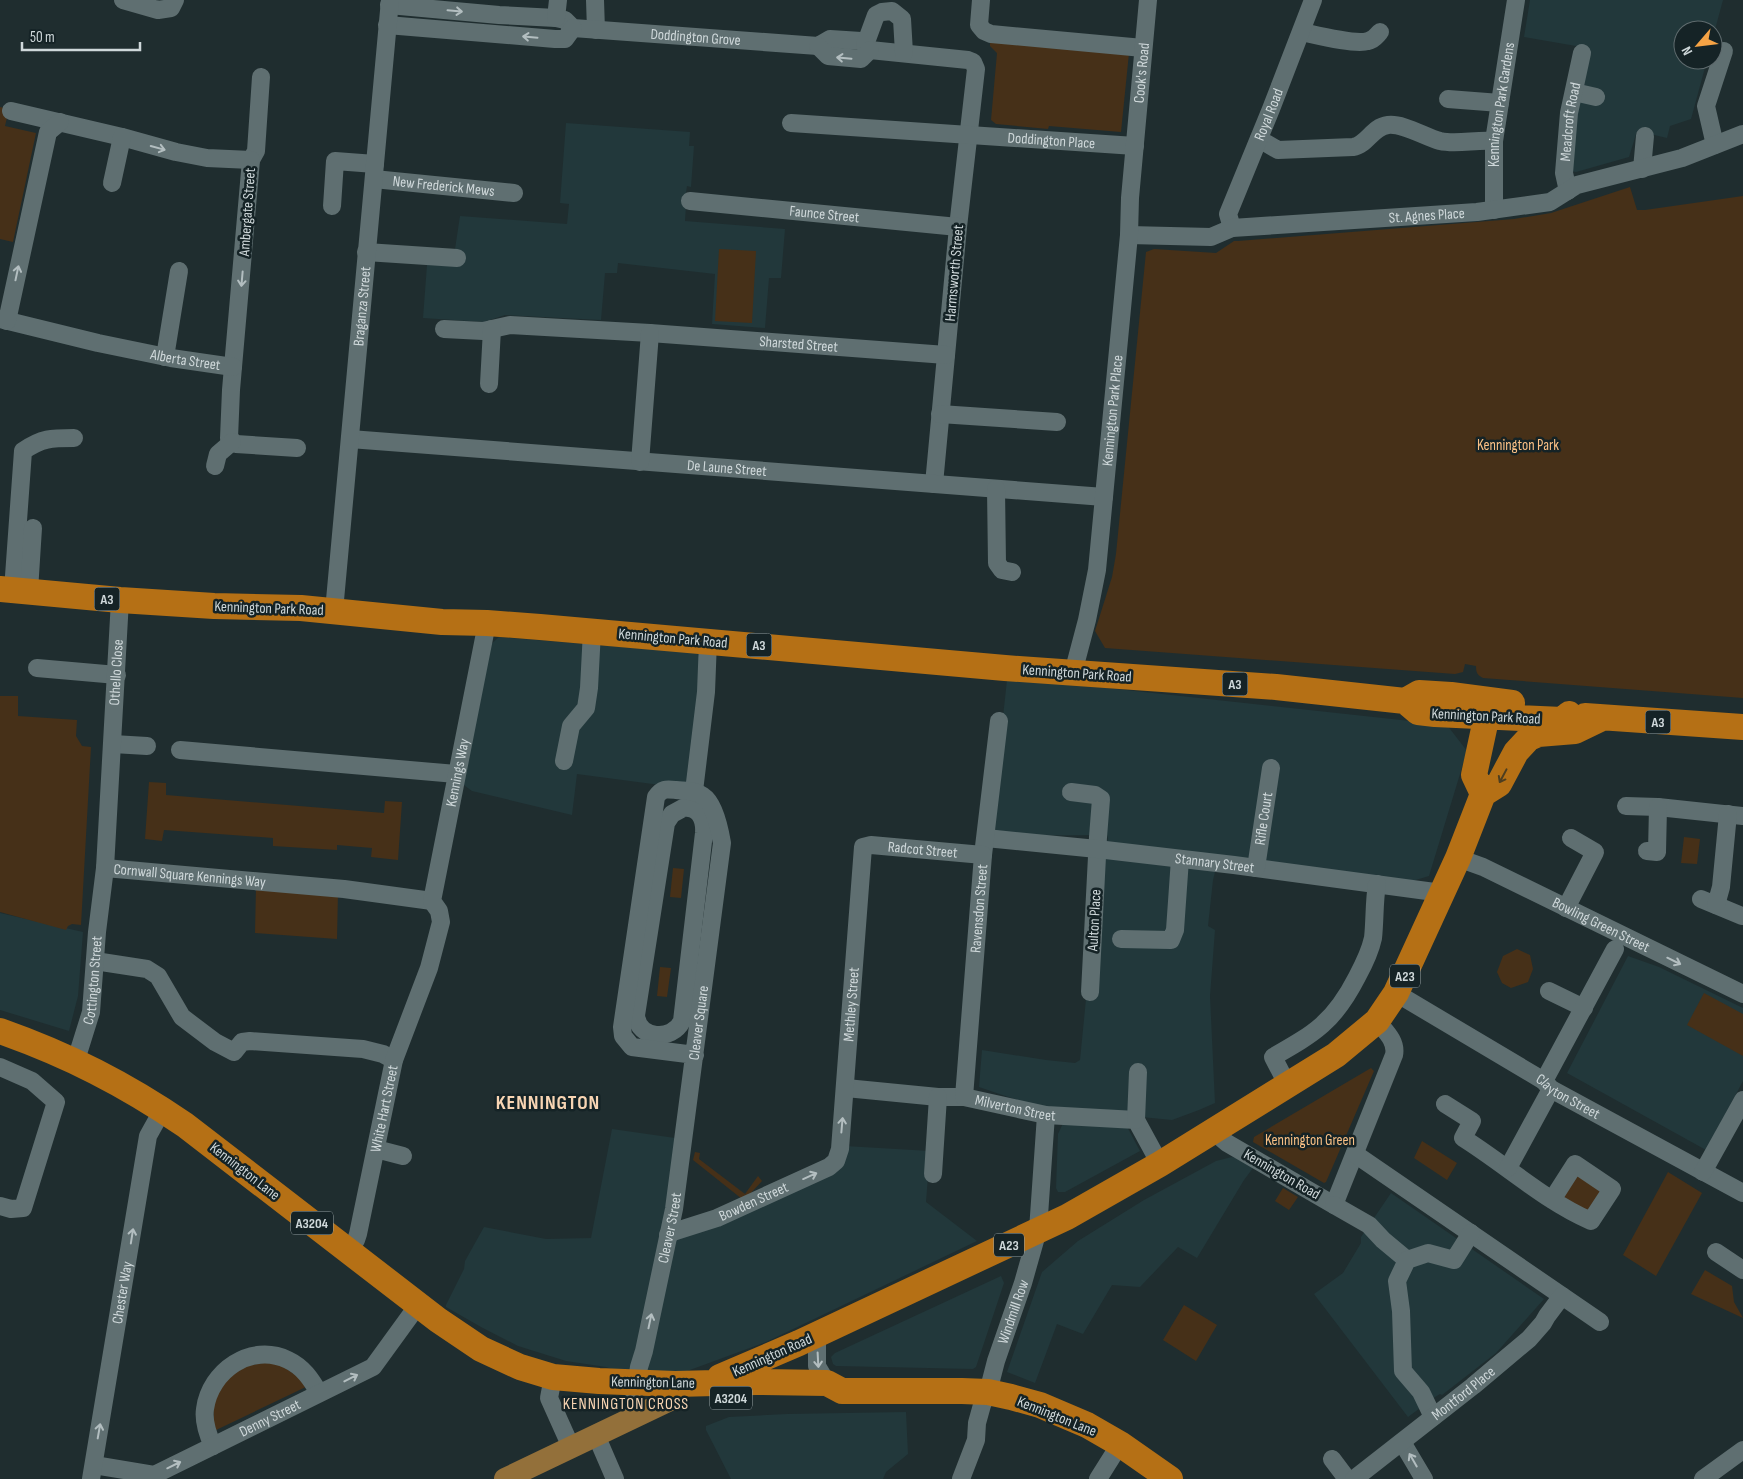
<svg xmlns="http://www.w3.org/2000/svg" width="1743" height="1479" viewBox="0 0 1743 1479" font-family="'Sofia Sans Condensed',sans-serif">
	<style>
		.built { fill: #22383b }
		.green { fill: #463018 }
		.lines { fill: none; stroke-linecap: round; stroke-linejoin: round }
		.minor { stroke: #5f6f71; stroke-width: 18 }
		.major { stroke: #93703a; stroke-width: 22 }
		.highway { stroke: #b57015; stroke-width: 26 }
		.oneway { stroke: #b3bec0 }
		.oneway2 { stroke: #4d3e20 }
		.labels { text-anchor: middle; stroke-width: 5; stroke-linejoin: round; paint-order: stroke }
		.shield { fill: #152326; stroke: #97a2a4; stroke-width: 1 }
		.shield-label { font-size: 14px; font-weight: bold; fill: #cfd8da }
		.street-label { font-size: 15px; fill: #cfd8da; stroke: #152326 }
		.park-label { font-size: 15px; fill: #fac085; stroke: #152326 }
		.neighbourhood-label { font-size: 16px; letter-spacing: 1px; fill: #f8d5b3; stroke: #152326 }
		.district-label { font-size: 20px; font-weight: bold; letter-spacing: 1px; fill: #f8d5b3; stroke: #152326 }
	</style>
	<rect width="100%" height="100%" fill="#1f2d2f"/>
	<path class="built" d="M1530 0H1723L1713 37V30H1683V60H1707L1691 119 1670 126 1667 138 1637 131 1629 157 1576 172 1570 171 1581 86 1590 50 1576 46 1524 37Z
		M566 123 690 132 689 146H694L691 187 687 186 684 206H686L685 221 785 229 781 278H769L765 328 712 324 715 274 618 263 617 273H605L601 320 505 315 484 322 423 318 427 265 456 266 455 249 460 216 567 224 569 204 560 203Z
		M499 637 697 653 702 663 689 783 683 788 577 774 572 815 472 791 461 783 489 646Z
		M1016 678 1447 725 1467 751 1429 876 1409 882 1218 860 1213 880 1208 926 1215 930 1210 996 1215 1103 1199 1110 1172 1120 1121 1115 1052 1112 979 1087 982 1050 1046 1060 1075 1063 1080 1060 1100 857 1108 839 1107 835 999 836 991 827 1007 680Z
		M0 913 83 932 78 996 69 1031 0 1010Z
		M1628 956 1659 967 1743 1008V1081L1706 1150 1567 1073Z
		M1065 1119 1124 1121 1140 1151 1065 1192H1058L1056 1188 1058 1134Z
		M612 1129 682 1139 636 1371 628 1374 606 1367 566 1361 518 1346 481 1327 446 1307V1305L464 1269 465 1261 484 1227 546 1239 591 1238Z
		M845 1146 930 1151 926 1202 977 1241 766 1342 679 1374 650 1379 643 1361 671 1241 832 1170Z
		M1232 1157 1256 1164 1244 1180 1197 1258 1178 1247 1140 1287 1112 1285 1083 1334 1057 1324 1035 1383 1007 1372 1042 1272 1078 1241 1144 1200 1216 1161Z
		M1391 1193 1544 1299 1496 1353 1442 1395 1440 1394 1435 1397 1408 1417 1314 1294 1343 1273 1361 1243V1237Z
		M1001 1276 1004 1283 976 1367 973 1369 836 1366 833 1364 831 1357 835 1353Z
		M906 1412 908 1454 886 1472 883 1479H731L706 1430V1426L729 1417 787 1414Z"/>
	<path class="green" d="M990 39 1129 53 1121 132 1049 126 1048 129 996 124 991 120 997 53 990 46Z
		M0 107 9 109 5 126 36 133 13 242 0 239Z
		M1630 187 1637 210H1645L1743 196V698L1483 678C1477 675 1476 672 1476 666L1465 664 1463 672 1455 674 1105 648 1095 631 1112 577 1116 554 1146 252 1154 249 1216 253 1234 241H1238L1514 219 1551 213Z
		M719 249 756 251 752 323 715 321Z
		M0 696H18V716L77 720 76 736 82 746 91 747 81 925 72 924 68 926 66 930 0 912Z
		M149 782 166 783V795L384 813 385 801 402 802 398 860 371 857 372 848 337 845V850L273 846V838L164 830 162 841 145 839Z
		M1684 837 1700 839 1697 864 1681 863Z
		M673 868 684 869 681 898 670 897Z
		M256 887 338 892 337 939 255 933Z
		M1517 949 1530 955 1533 969 1528 982 1511 988 1502 983 1497 972 1503 956Z
		M660 967 671 968 667 997 657 996Z
		M1704 993 1743 1014V1056L1687 1025Z
		M1371 1068 1374 1071 1326 1182 1324 1183 1253 1142 1254 1137Z
		M1422 1141 1457 1163 1447 1180 1414 1158Z
		M695 1152 700 1153 699 1159 745 1194 758 1176 762 1181 750 1194 742 1199 693 1160Z
		M1668 1172 1702 1193 1656 1276 1623 1255Z
		M1577 1175 1601 1191 1587 1213 1563 1197Z
		M1283 1188 1298 1197 1289 1210 1275 1201Z
		M1705 1270 1732 1286 1734 1302 1743 1318 1691 1294Z
		M1184 1305 1217 1325 1196 1361 1163 1340Z
		M275 1361 310 1385 214 1431 213 1398 234 1368Z"/>
	<g class="lines">
		<g class="minor">
			<path d="M123 0 158 10 171 8 175 0"/>
			<path d="M595 0 596 30"/>
			<path d="M981 0 979 25 984 31 991 34 1143 48"/>
			<path id="s1" d="M389 5 499 15 556 18 565 20 573 28 818 46 830 39 861 41 870 50 968 60 973 62 976 69 958 227 934 484"/>
			<path d="M556 18 558 0"/>
			<path d="M387 25 555 39H565L573 28"/>
			<path d="M1302 32C1316 35 1355 45 1368 41 1374 40 1376 36 1380 32"/>
			<path d="M865 45 876 15 882 12 892 11 902 19 904 53"/>
			<path d="M818 46 828 56 861 59 870 50"/>
			<path d="M261 77 256 151 251 160 231 390 229 438 236 444 297 448"/>
			<path d="M1574 92 1596 97"/>
			<path d="M1448 99 1500 103"/>
			<path d="M11 111 122 137 176 152 207 158 251 160"/>
			<path id="s2" d="M791 123 1135 146"/>
			<path d="M1259 139 1278 150 1353 147C1367 145 1372 127 1388 125 1403 123 1425 137 1440 141 1457 145 1477 139 1494 141"/>
			<path d="M1715 145 1706 106 1724 51"/>
			<path d="M1642 169 1645 136"/>
			<path id="s3" d="M374 179 514 193"/>
			<path d="M112 183 122 137"/>
			<path id="s4" d="M1568 191 1564 173 1569 113 1582 53"/>
			<path id="s5" d="M690 201 958 227"/>
			<path d="M332 206 335 161 375 164"/>
			<path id="s6" d="M1494 210V141L1516 0"/>
			<path id="s7" d="M1232 228 1228 214 1271 109 1313 0"/>
			<path id="s8" d="M1129 235 1211 237 1232 228 1477 212 1550 202 1577 185 1682 158 1743 134"/>
			<path d="M366 252 457 258"/>
			<path id="s9" d="M0 319 98 343 171 358 233 367"/>
			<path d="M7 321 48 132 60 122"/>
			<path id="s10" d="M444 329 483 331 510 325 650 333 946 355"/>
			<path d="M165 357 179 271"/>
			<path d="M489 384 492 329"/>
			<path d="M940 414 1057 422"/>
			<path id="s11" d="M350 439 1104 497"/>
			<path d="M640 462 650 333"/>
			<path d="M215 466 218 454 232 442"/>
			<path d="M996 489 997 563 1002 570 1012 572"/>
			<path d="M13 590 23 451C42 438 51 438 74 438"/>
			<path d="M29 591 33 528"/>
			<path id="s12" d="M334 611 390 0"/>
			<path d="M37 668 117 675"/>
			<path id="s13" d="M1073 673 1087 620 1097 570 1129 235 1130 198 1148 0"/>
			<path d="M113 744 147 746"/>
			<path d="M180 750 456 774"/>
			<path d="M564 761 571 726 586 708 589 688 592 631"/>
			<path d="M694 791 706 692 708 641"/>
			<path d="M1071 792 1095 795 1101 799 1098 837 1090 992"/>
			<path d="M1626 806 1658 807 1743 816"/>
			<path d="M683 808C699 806 705 819 704 833L682 1021C672 1042 638 1039 636 1015L666 823 672 814Z"/>
			<path id="s14" d="M986 838 1097 849 1234 865 1442 893"/>
			<path d="M1647 851 1657 852 1658 807"/>
			<path id="s15" d="M1458 858 1483 867 1743 994"/>
			<path id="s16" d="M105 868 344 889 432 901"/>
			<path id="s17" d="M1256 868 1271 768"/>
			<path d="M1701 899 1742 916"/>
			<path d="M1716 905 1721 887 1728 814"/>
			<path d="M1566 908 1595 852 1571 838"/>
			<path d="M1121 939 1171 940 1175 930 1180 859"/>
			<path d="M95 961 147 969 158 976 182 1017 215 1042 234 1052 242 1042 250 1041 363 1049 383 1054 394 1060"/>
			<path d="M1549 991 1584 1008"/>
			<path id="s18" d="M1396 993 1544 1081 1551 1089 1743 1193"/>
			<path id="s19" d="M76 1060 91 1012 97 932 105 868 120 600"/>
			<path d="M0 1067 32 1081 56 1102 23 1208 11 1209 0 1206"/>
			<path d="M1544 1081 1615 949"/>
			<path d="M1288 1086 1273 1057C1315 1033 1334 1022 1357 977 1364 964 1370 952 1373 938 1375 920 1374 902 1377 884"/>
			<path id="s20" d="M846 1088 938 1097H964L1046 1115 1136 1120 1160 1164"/>
			<path id="s21" d="M964 1097 983 855 999 721"/>
			<path d="M1445 1104 1472 1121 1463 1138C1506 1165 1545 1201 1591 1221L1612 1189 1575 1164 1552 1200"/>
			<path d="M1136 1120 1138 1072"/>
			<path d="M1213 1131 1227 1143 1334 1205 1394 1055C1397 1041 1385 1031 1377 1021"/>
			<path d="M376 1149 403 1156"/>
			<path d="M1355 1154 1600 1322"/>
			<path d="M1508 1168 1551 1089"/>
			<path d="M1703 1172 1743 1100"/>
			<path d="M933 1174 938 1097"/>
			<path d="M1334 1205 1369 1225 1383 1240 1407 1260"/>
			<path id="s22" d="M668 1235 673 1232 717 1218 829 1167 836 1161 840 1149 863 847 871 845 983 855"/>
			<path id="s23" d="M348 1251 356 1240 358 1234 394 1060 429 968 441 922 439 911 432 901 487 623"/>
			<path d="M1716 1252 1743 1270"/>
			<path d="M817 1335V1366L827 1383"/>
			<path d="M553 1377 549 1398 571 1447"/>
			<path id="s24" d="M634 1399 639 1367 644 1351 674 1209 722 843C720 831 714 803 703 796 695 790 686 791 676 790 667 789 662 788 656 797L622 1027 623 1036 632 1047 695 1055"/>
			<path d="M1433 1417 1421 1392 1403 1371 1401 1311 1397 1281 1407 1260 1428 1253 1454 1260 1471 1233"/>
			<path d="M596 1435 615 1479"/>
			<path d="M1402 1442 1424 1479"/>
			<path d="M213 1446C208 1435 203 1422 205 1409 210 1371 251 1342 288 1360 303 1367 311 1379 319 1393"/>
			<path d="M1332 1459 1347 1479"/>
			<path id="s25" d="M94 1465 154 1475 213 1446 373 1367 418 1305"/>
			<path id="s26" d="M91 1479 148 1136 163 1109"/>
			<path id="s27" d="M961 1479 976 1440 977 1423 982 1405 988 1392 996 1361 1023 1283 1038 1230 1046 1115"/>
			<path d="M1098 1479 1120 1444"/>
			<path id="s28" d="M1354 1479 1473 1386 1529 1339 1543 1323 1547 1316 1562 1296"/>
			<path d="M1703 1479 1743 1450"/>
		</g>
		<path class="major" d="M505 1479 668 1401"/>
		<path class="highway" d="M0 589 120 600 214 606 301 608 442 622 487 623 540 627 1005 668 1276 687 1405 701 1418 712 1435 714 1562 720 1569 714
			M1405 701 1419 693 1451 695 1512 703
			M1585 716 1743 727
			M1483 794 1474 775 1490 701
			M0 1031C68 1055 125 1084 185 1125L438 1320 481 1349 520 1367 553 1377 599 1381 675 1384 756 1382 827 1383 842 1391H962L988 1392 1011 1397 1040 1405 1087 1425 1120 1444 1170 1479
			M720 1377 799 1343 1067 1217 1160 1164 1336 1055 1377 1021 1396 993 1458 858 1483 794 1499 784 1516 752 1529 738 1538 734 1575 731 1602 718"/>
	</g>
	<defs><path id="oneway-shaft" d="M-6 0H5M1.5-3L5.5 0L1.5 3" fill="none" stroke-width="1.6" stroke-linecap="round" stroke-linejoin="round" transform="scale(1.25)"/></defs>
	<g class="oneway">
		<use href="#oneway-shaft" transform="translate(455 11) rotate(5)"/>
		<use href="#oneway-shaft" transform="translate(530 37) rotate(-175)"/>
		<use href="#oneway-shaft" transform="translate(844 58) rotate(-175)"/>
		<use href="#oneway-shaft" transform="translate(158 148) rotate(15)"/>
		<use href="#oneway-shaft" transform="translate(17 273) rotate(-78)"/>
		<use href="#oneway-shaft" transform="translate(242 279) rotate(95)"/>
		<use href="#oneway-shaft" transform="translate(1674 961) rotate(26)"/>
		<use href="#oneway-shaft" transform="translate(842 1125) rotate(-85)"/>
		<use href="#oneway-shaft" transform="translate(810 1176) rotate(-24)"/>
		<use href="#oneway-shaft" transform="translate(132 1236) rotate(-81)"/>
		<use href="#oneway-shaft" transform="translate(650 1321) rotate(-78)"/>
		<use href="#oneway-shaft" transform="translate(818 1360) rotate(87)"/>
		<use href="#oneway-shaft" transform="translate(351 1378) rotate(-27)"/>
		<use href="#oneway-shaft" transform="translate(99 1431) rotate(-80)"/>
		<use href="#oneway-shaft" transform="translate(1413 1460) rotate(-120)"/>
		<use href="#oneway-shaft" transform="translate(174 1465) rotate(-26)"/>
	</g>
	<use class="oneway2" href="#oneway-shaft" transform="translate(1503 776) rotate(118)"/>
	<g class="labels">
		<g class="shield">
			<rect x="94.5" y="587.5" width="25" height="23" rx="4"/>
			<rect x="746.5" y="633.5" width="25" height="23" rx="4"/>
			<rect x="1222.5" y="672.5" width="25" height="23" rx="4"/>
			<rect x="1645.5" y="710.5" width="25" height="23" rx="4"/>
			<rect x="1390" y="964.5" width="30" height="23" rx="4"/>
			<rect x="291" y="1211.5" width="42" height="23" rx="4"/>
			<rect x="994" y="1233.5" width="30" height="23" rx="4"/>
			<rect x="710" y="1386.5" width="42" height="23" rx="4"/>
		</g>
		<g class="shield-label">
			<text x="107" y="604">A3</text>
			<text x="759" y="650">A3</text>
			<text x="1235" y="689">A3</text>
			<text x="1658" y="727">A3</text>
			<text x="1405" y="981">A23</text>
			<text x="312" y="1228">A3204</text>
			<text x="1009" y="1250">A23</text>
			<text x="731" y="1403">A3204</text>
		</g>
		<g class="street-label">
			<text dy="5" stroke="none"><textPath href="#s1" startOffset="311">Doddington Grove</textPath></text>
			<text dy="5" stroke="none"><textPath href="#s13" startOffset="605">Cook's Road</textPath></text>
			<text dy="5" stroke="none"><textPath href="#s6" startOffset="106">Kennington Park Gardens</textPath></text>
			<text dy="5" stroke="none"><textPath href="#s7" startOffset="122">Royal Road</textPath></text>
			<text dy="5" stroke="none"><textPath href="#s4" startOffset="70">Meadcroft Road</textPath></text>
			<text dy="5" stroke="none"><textPath href="#s2" startOffset="261">Doddington Place</textPath></text>
			<text dy="5" stroke="none"><textPath href="#s3" startOffset="70">New Frederick Mews</textPath></text>
			<text transform="translate(247 212) rotate(-86)" y="5">Ambergate Street</text>
			<text dy="5" stroke="none"><textPath href="#s5" startOffset="135">Faunce Street</textPath></text>
			<text dy="5" stroke="none"><textPath href="#s8" startOffset="300">St. Agnes Place</textPath></text>
			<text transform="translate(954 273) rotate(-85)" y="5">Harmsworth Street</text>
			<text dy="5" stroke="none"><textPath href="#s12" startOffset="306">Braganza Street</textPath></text>
			<text dy="5" stroke="none"><textPath href="#s10" startOffset="356">Sharsted Street</textPath></text>
			<text dy="5" stroke="none"><textPath href="#s9" startOffset="190">Alberta Street</textPath></text>
			<text dy="5" stroke="none"><textPath href="#s13" startOffset="266">Kennington Park Place</textPath></text>
			<text dy="5" stroke="none"><textPath href="#s11" startOffset="378">De Laune Street</textPath></text>
			<text transform="translate(269 608) rotate(2)" y="5">Kennington Park Road</text>
			<text transform="translate(673 638) rotate(5)" y="5">Kennington Park Road</text>
			<text dy="5" stroke="none"><textPath href="#s19" startOffset="391">Othello Close</textPath></text>
			<text transform="translate(1077 673) rotate(4)" y="5">Kennington Park Road</text>
			<text transform="translate(1486 716) rotate(3)" y="5">Kennington Park Road</text>
			<text dy="5" stroke="none"><textPath href="#s23" startOffset="498">Kennings Way</textPath></text>
			<text dy="5" stroke="none"><textPath href="#s17" startOffset="50">Rifle Court</textPath></text>
			<text dy="5" stroke="none"><textPath href="#s22" startOffset="560">Radcot Street</textPath></text>
			<text dy="5" stroke="none"><textPath href="#s14" startOffset="230">Stannary Street</textPath></text>
			<text dy="5" stroke="none"><textPath href="#s16" startOffset="85">Cornwall Square Kennings Way</textPath></text>
			<text dy="5" stroke="none"><textPath href="#s21" startOffset="189">Ravensdon Street</textPath></text>
			<text transform="translate(1094 920) rotate(-87)" y="5">Aulton Place</text>
			<text dy="5" stroke="none"><textPath href="#s15" startOffset="158">Bowling Green Street</textPath></text>
			<text dy="5" stroke="none"><textPath href="#s19" startOffset="82">Cottington Street</textPath></text>
			<text dy="5" stroke="none"><textPath href="#s22" startOffset="342">Methley Street</textPath></text>
			<text dy="5" stroke="none"><textPath href="#s24" startOffset="382">Cleaver Square</textPath></text>
			<text dy="5" stroke="none"><textPath href="#s18" startOffset="201">Clayton Street</textPath></text>
			<text dy="5" stroke="none"><textPath href="#s20" startOffset="171">Milverton Street</textPath></text>
			<text dy="5" stroke="none"><textPath href="#s23" startOffset="148">White Hart Street</textPath></text>
			<text transform="translate(245 1171) rotate(38)" y="5">Kennington Lane</text>
			<text transform="translate(1282 1174) rotate(30)" y="5">Kennington Road</text>
			<text dy="5" stroke="none"><textPath href="#s22" startOffset="92">Bowden Street</textPath></text>
			<text dy="5" stroke="none"><textPath href="#s24" startOffset="175">Cleaver Street</textPath></text>
			<text dy="5" stroke="none"><textPath href="#s26" startOffset="189">Chester Way</textPath></text>
			<text dy="5" stroke="none"><textPath href="#s27" startOffset="176">Windmill Row</textPath></text>
			<text transform="translate(772 1355) rotate(-24)" y="5">Kennington Road</text>
			<text transform="translate(653 1382) rotate(1)" y="5">Kennington Lane</text>
			<text dy="5" stroke="none"><textPath href="#s28" startOffset="139">Montford Place</textPath></text>
			<text transform="translate(1057 1416) rotate(22)" y="5">Kennington Lane</text>
			<text dy="5" stroke="none"><textPath href="#s25" startOffset="190">Denny Street</textPath></text>
		</g>
		<g class="park-label">
			<text x="1518" y="450">Kennington Park</text>
			<text x="1310" y="1145">Kennington Green</text>
		</g>
		<g class="neighbourhood-label">
			<text x="626" y="1409">KENNINGTON CROSS</text>
		</g>
		<g class="district-label">
			<text x="548" y="1109">KENNINGTON</text>
		</g>
	</g>
	<g transform="translate(1698 45) rotate(242)"><circle r="24" fill="#152326" stroke="#5f6b6e"/>
	<path d="M0-4L9 19L0 12L-9 19Z" fill="#f5a345"/>
	<text y="-8" font-size="14" font-weight="bold" text-anchor="middle" fill="#cfd8da">N</text>
	</g>
	<path d="M22 42v8h118v-8" fill="none" stroke="#cfd8da" stroke-width="2.5"/>
	<text x="30" y="42" font-size="15" fill="#cfd8da" stroke="#152326" stroke-width="4" paint-order="stroke">50 m</text>
</svg>
